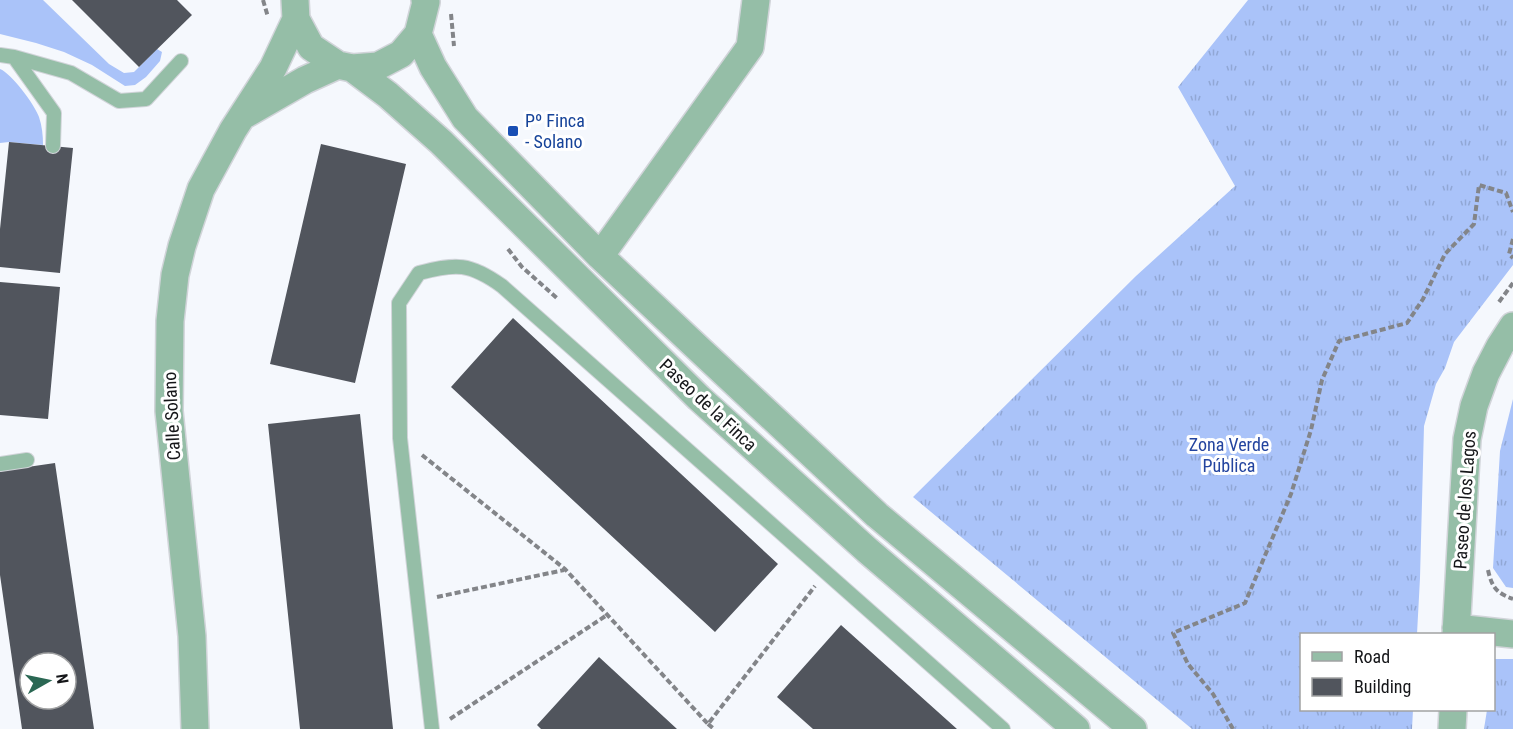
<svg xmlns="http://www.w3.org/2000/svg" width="1513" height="729" viewBox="0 0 1513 729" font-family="'Roboto Condensed',sans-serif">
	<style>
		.grass { fill: url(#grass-tufts) }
		.garden { fill: #aac3f9 }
		.building { fill: #51555d; fill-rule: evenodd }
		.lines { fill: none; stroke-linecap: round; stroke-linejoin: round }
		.service-casing { stroke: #d1d4d9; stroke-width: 16 }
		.minor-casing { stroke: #d1d4d9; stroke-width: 30 }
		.path { stroke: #838589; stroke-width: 4; stroke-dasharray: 6 3; stroke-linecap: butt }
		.service { stroke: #95bea7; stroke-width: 14 }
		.minor { stroke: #95bea7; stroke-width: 27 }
		.transit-dot { fill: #1a4fb4; stroke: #fff; stroke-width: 2 }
		.labels { text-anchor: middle; stroke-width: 6; stroke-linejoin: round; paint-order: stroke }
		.transit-label { font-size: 18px; fill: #164399; stroke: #fff; text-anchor: start }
		.street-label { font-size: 18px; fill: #151619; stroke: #fff }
		.park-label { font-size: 18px; fill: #23449f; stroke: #fff }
	</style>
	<defs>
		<pattern id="grass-tufts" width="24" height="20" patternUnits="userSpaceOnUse" patternTransform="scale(1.5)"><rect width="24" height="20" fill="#aac3f9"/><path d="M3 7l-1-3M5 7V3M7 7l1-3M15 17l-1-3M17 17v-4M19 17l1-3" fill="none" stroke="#91a7d5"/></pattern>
	</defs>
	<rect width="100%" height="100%" fill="#f5f8fd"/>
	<path class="grass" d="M1248 0H1513V265L1454 342 1445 368 1436 384 1424 426 1420 578 1417 634H1302V710H1413L1412 729H1192L913 497 1136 276 1235 186 1178 87Z
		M1513 399V588L1506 587 1493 568 1500 451Z
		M1494 659H1513V729H1484L1487 710H1494Z"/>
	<path class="garden" d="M0 0H43L109 64 124 73 134 72 157 49 162 52 160 61 146 77 135 85 125 86 92 65 64 52 36 43 0 34Z
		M0 69C11 73 35 105 39 117 42 126 43 135 43 145L9 142 0 143Z"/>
	<path class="building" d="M72 0H177L192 15 139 67Z
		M9 142 73 148 60 273 0 267V229Z
		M321 144 406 164 355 383 270 364Z
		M0 282 60 287 48 419 0 415Z
		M513 318 778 564 715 632 451 387Z
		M360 414 393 729H300L268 424Z
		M55 463 94 729H22L0 575V471ZM30 663H66V699H30Z
		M841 625 957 729H813L777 697Z
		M599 657 677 729H541L537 725Z"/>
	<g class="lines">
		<g class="service-casing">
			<path id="service" d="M0 55 14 57 71 73 119 101 146 99 181 61
				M14 57 54 113 53 146
				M0 464 27 460
				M432 729 400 438 399 303 419 273C456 263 470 263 502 286L1003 729"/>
		</g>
		<g class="minor-casing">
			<path id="minor" d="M295 0 296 19 311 47 338 65 352 68 378 66 401 54 418 34 426 2 425 0
				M418 34 433 67 465 118 600 256 701 351 877 515 1133 729
				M352 68 388 95 441 142 699 398 867 550 1076 729
				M246 114 305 80 338 65
				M600 256 750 47 756 0
				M1456 628 1513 634
				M1456 634 1467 439 1474 406 1486 373 1500 346 1513 326
				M195 729 192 636 169 411 170 321 175 275 182 246 201 189 233 130 273 68 296 19
				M1452 729 1453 710"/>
		</g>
		<path class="path" d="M263 0 268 17
			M451 14 454 46
			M1513 239 1509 254 1513 258
			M508 249 522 267 558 299
			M1499 302 1513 283
			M422 455 565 569 708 724 815 586
			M1488 570C1492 588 1497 593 1513 599
			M437 597 564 570
			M450 719 607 615
			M708 724 714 729
			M1233 729 1213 694 1188 664 1173 633 1245 603 1291 494 1311 430 1322 380 1339 341 1407 323 1423 299 1445 254 1474 224 1479 185 1506 193 1513 212"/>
		<use href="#service" class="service"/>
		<use href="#minor" class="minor"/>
	</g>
	<rect class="transit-dot" x="507" y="125" width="12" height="12" rx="3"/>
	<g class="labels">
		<g class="transit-label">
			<text x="525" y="127">Pº Finca<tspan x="525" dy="21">- Solano</tspan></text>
		</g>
		<g class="street-label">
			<text transform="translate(708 405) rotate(43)" y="6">Paseo de la Finca</text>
			<text transform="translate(172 416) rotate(-93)" y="6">Calle Solano</text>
			<text transform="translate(1465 500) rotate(-86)" y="6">Paseo de los Lagos</text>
		</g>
		<g class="park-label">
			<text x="1229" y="451">Zona Verde<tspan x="1229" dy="21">Pública</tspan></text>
		</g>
	</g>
	<rect x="1300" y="633" width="195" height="78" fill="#ffffff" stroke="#a1a2a3" stroke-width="1.5"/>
	<rect x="1312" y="652" width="30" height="9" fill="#95bea7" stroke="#a1a2a3" stroke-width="1.5"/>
	<text x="1354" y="663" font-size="18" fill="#151619">Road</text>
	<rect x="1312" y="678" width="30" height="18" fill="#51555d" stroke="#a1a2a3" stroke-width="1.5"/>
	<text x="1354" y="693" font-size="18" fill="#151619">Building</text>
	<g transform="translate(48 681) rotate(81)"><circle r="28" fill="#ffffff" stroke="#a1a2a3" stroke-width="1.5"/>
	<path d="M0-4.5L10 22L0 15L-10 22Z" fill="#2a6753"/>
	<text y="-9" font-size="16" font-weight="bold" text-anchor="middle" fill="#151619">N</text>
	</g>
</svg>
